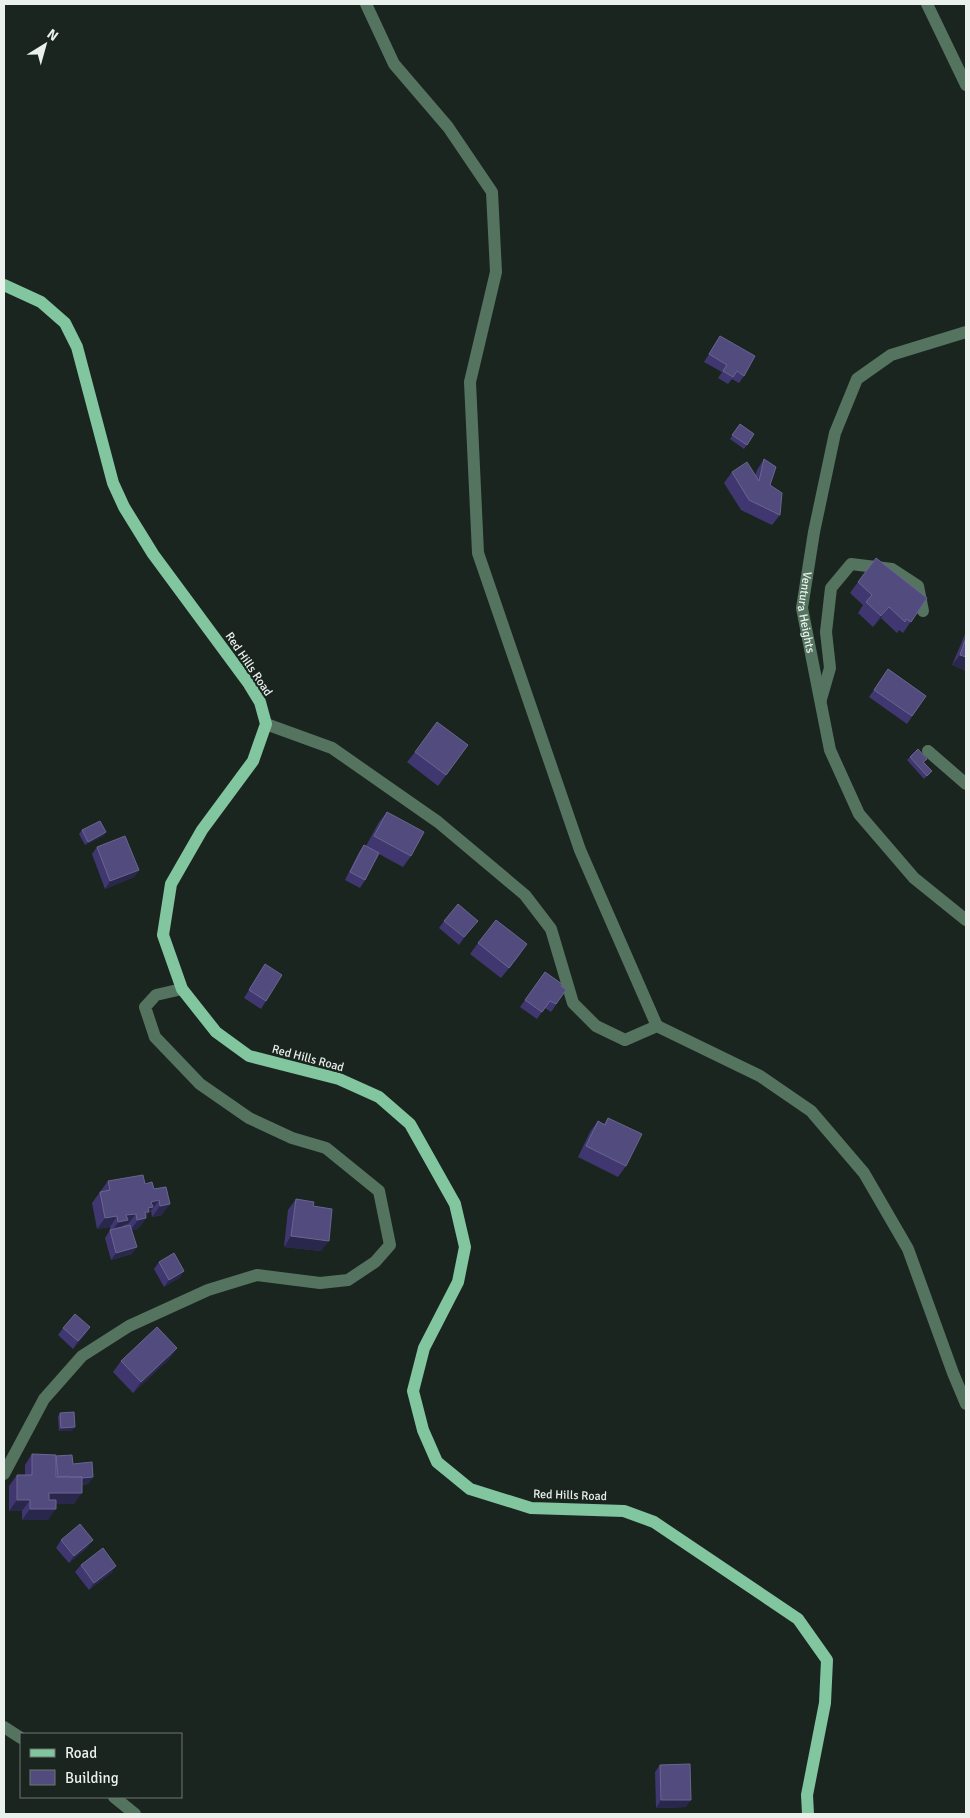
<svg xmlns="http://www.w3.org/2000/svg" width="970" height="1818" viewBox="0 0 970 1818" font-family="Signika,sans-serif">
	<style>
		.lines { fill: none; stroke-linecap: round; stroke-linejoin: round }
		.minor { stroke: #547460; stroke-width: 12 }
		.major { stroke: #82c69f; stroke-width: 12 }
		.wall { fill: #403771 }
		.shaded-wall { fill: #29274b }
		.building { fill: #524b7e; stroke: #6a6590 }
		.labels { text-anchor: middle; stroke-width: 4.5; stroke-linejoin: round; paint-order: stroke }
		.street-label { font-size: 12px; fill: #eaf0ec; stroke: #1b251f }
	</style>
	<rect width="100%" height="100%" fill="#1b251f"/>
	<g class="lines">
		<g class="minor">
			<path d="M366 4 394 64 448 127 492 192 496 272 470 382 478 553 580 850 657 1026"/>
			<path d="M927 4 966 85"/>
			<path id="s1" d="M966 332 891 355 857 379 835 433 814 532 802 608 830 750 859 814 914 878 966 920"/>
			<path d="M821 699 830 668 826 632 831 588 851 564 892 569 918 586 923 611"/>
			<path d="M266 724 332 748 438 822 525 895 551 929 573 1003 596 1026 625 1040 657 1026 760 1076 811 1111 864 1173 908 1249 953 1373 966 1404"/>
			<path d="M928 751 966 784"/>
			<path d="M4 1474 44 1399 82 1356 129 1326 208 1290 257 1275 320 1283 348 1280 375 1262 390 1245 379 1191 326 1148 292 1138 249 1118 200 1084 155 1037 145 1007 156 995 182 989"/>
			<path d="M4 1727 21 1738"/>
			<path d="M114 1797 135 1814"/>
		</g>
		<path class="major" d="M4 285 41 302 65 323 77 347 113 483 124 507 153 554 249 684 260 702 266 724 253 761 202 830 171 884 163 935 182 989 216 1032 249 1056 339 1079 379 1097 410 1124 455 1204 465 1247 458 1282 424 1348 413 1391 423 1430 437 1462 470 1489 531 1508 624 1511 654 1522 798 1619 827 1660 825 1703 807 1795 808 1814"/>
	</g>
	<path class="wall" d="M720 336 744 376 739 383 732 379 728 384 718 378 722 372 704 362Z
		M740 424 754 434 744 449 730 439Z
		M764 459 770 485 780 515 772 525 741 510 724 483 732 472 755 476 757 470Z
		M858 582 927 598 903 633 899 630 897 633 881 618 873 627 858 613 863 605 850 593Z
		M966 632V671L952 665Z
		M888 669 926 696 907 724 869 697Z
		M468 745 438 786 407 762 415 752Z
		M910 757 927 759 924 762 932 771 924 779 907 760Z
		M387 812 411 856 403 867 379 854 365 880 360 888 345 880 359 852 364 845 366 846 379 822Z
		M82 830 106 832 103 836 85 845 79 834Z
		M97 847 139 870 134 877 105 889 92 854Z
		M444 921 472 928 459 945 439 928Z
		M478 943 520 955 501 978 470 954Z
		M265 964 266 1001 261 1009 244 998Z
		M545 972 566 990 551 1012 545 1008 537 1019 520 1007Z
		M608 1118 626 1166 618 1177 578 1157 590 1132 598 1121 604 1124Z
		M108 1181 145 1184 154 1189 166 1187 162 1215 152 1217 151 1211 149 1212 146 1217V1218L138 1229 132 1230V1254L111 1260 105 1238 110 1230V1227L97 1229 92 1203Z
		M296 1199 313 1206 321 1251 284 1247 288 1210Z
		M159 1262 184 1271 179 1278 164 1287 154 1269Z
		M90 1327 85 1335 73 1349 58 1335 63 1328Z
		M177 1348 169 1359 133 1393 113 1372 121 1361Z
		M60 1413 72 1431H59L58 1417Z
		M32 1454 56 1457 73 1464 93 1477 88 1484 82 1485 74 1504H56L48 1520H22V1511H9V1486L17 1475H25V1465Z
		M61 1540 88 1547 69 1563 56 1548Z
		M81 1565 116 1566 111 1573 89 1590 75 1572Z
		M660 1765 686 1807 656 1808 655 1772Z"/>
	<path class="shaded-wall" d="M889 607 881 618 873 627 881 616Z
		M960 655 966 657V671L952 665Z
		M106 832 103 836 85 845 88 842Z
		M139 870 134 877 105 889 110 881Z
		M478 921 472 928 459 945 464 937Z
		M527 944 520 955 501 978 509 968Z
		M159 1200 151 1211 149 1212 145 1218H146L138 1229 130 1231 151 1202Z
		M170 1204 162 1215 152 1217 160 1206Z
		M136 1214 128 1224 124 1225 120 1231 111 1233 118 1222 126 1215Z
		M117 1216 110 1227 97 1229 105 1218Z
		M291 1236 329 1241 321 1251 284 1247Z
		M137 1247 132 1254 111 1260 116 1253Z
		M184 1271 179 1278 164 1287 169 1280Z
		M90 1327 85 1335 73 1349 78 1341Z
		M177 1348 169 1359 133 1393 141 1382Z
		M75 1427 72 1431H59L61 1428Z
		M93 1477 88 1484 64 1486 69 1479Z
		M49 1493H82L74 1504H41Z
		M17 1500H30L22 1511H9Z
		M30 1509H56L48 1520H22Z
		M93 1540 88 1547 69 1563 74 1556Z
		M116 1566 111 1573 89 1590 94 1583Z
		M661 1800H691L686 1807 656 1808Z"/>
	<path class="building" d="M720 336 755 356 744 376 737 371 733 377 723 371 727 365 709 354Z
		M740 424 754 434 747 445 732 435Z
		M764 459 776 467 770 485 782 493 780 515 749 500 732 472 747 462 759 481Z
		M876 558 927 598 911 622 906 619 905 622 889 607 881 616 866 602 872 595 858 582Z
		M966 638V657L960 655Z
		M888 669 926 696 912 716 874 690Z
		M437 722 468 745 446 775 415 752Z
		M918 749 927 759 923 762 932 771 927 776 910 757Z
		M387 812 424 832 411 856 374 836Z
		M100 821 106 832 88 842 82 830Z
		M125 836 139 870 110 881 97 847Z
		M364 845 379 853 365 880 350 872Z
		M458 904 478 921 464 937 444 921Z
		M496 920 527 944 509 968 478 943Z
		M265 964 282 975 266 1001 249 990Z
		M545 972 562 984 561 986 566 990 556 1004 550 1001 542 1012 525 1000Z
		M608 1118 642 1134 626 1166 586 1146 598 1121 605 1125Z
		M143 1175 145 1184 152 1182 154 1189 166 1187 170 1204 160 1206 159 1200 151 1202 153 1207 148 1208 149 1212H145L146 1218 137 1220 136 1214 126 1215 128 1220 118 1222 117 1216 105 1218 100 1192 110 1190 108 1181Z
		M296 1199 314 1202 313 1206 332 1209 329 1241 291 1236Z
		M130 1225 137 1247 116 1253 110 1230Z
		M174 1253 184 1271 169 1280 159 1262Z
		M75 1314 90 1327 78 1341 63 1328Z
		M157 1327 177 1348 141 1382 121 1361Z
		M74 1412 75 1427 61 1428 60 1413Z
		M32 1454 56 1455V1477H82V1493H49V1500H56V1509H30V1500H17V1475H32Z
		M72 1455 73 1464 92 1462 93 1477 82 1478V1477H69V1476L58 1477 56 1456Z
		M80 1524 93 1540 74 1556 61 1540Z
		M103 1548 116 1566 94 1583 81 1565Z
		M690 1764 691 1800H661L660 1765Z"/>
	<g class="labels">
		<g class="street-label">
			<text dy="4" stroke="none"><textPath href="#s1" startOffset="361">Ventura Heights</textPath></text>
			<text transform="translate(249 664) rotate(56)" y="4">Red Hills Road</text>
			<text transform="translate(308 1058) rotate(15)" y="4">Red Hills Road</text>
			<text transform="translate(570 1495) rotate(2)" y="4">Red Hills Road</text>
		</g>
	</g>
	<rect width="970" height="1818" fill="none" stroke="#eaf0ec" stroke-width="10"/>
	<rect x="20" y="1733" width="162" height="65" fill="#1b251f" stroke="#6e7671"/>
	<rect x="30" y="1749" width="25" height="8" fill="#82c69f" stroke="#6e7671"/>
	<text x="65" y="1758" font-size="15" fill="#eaf0ec">Road</text>
	<rect x="30" y="1770" width="25" height="15" fill="#524b7e" stroke="#6e7671"/>
	<text x="65" y="1783" font-size="15" fill="#eaf0ec">Building</text>
	<g transform="translate(45 45) rotate(37)" stroke="#1b251f" stroke-width="4" paint-order="stroke">
	<path d="M0-4L9 19L0 12L-9 19Z" fill="#eaf0ec"/>
	<text y="-8" font-size="14" font-weight="bold" text-anchor="middle" fill="#eaf0ec">N</text>
	</g>
</svg>
